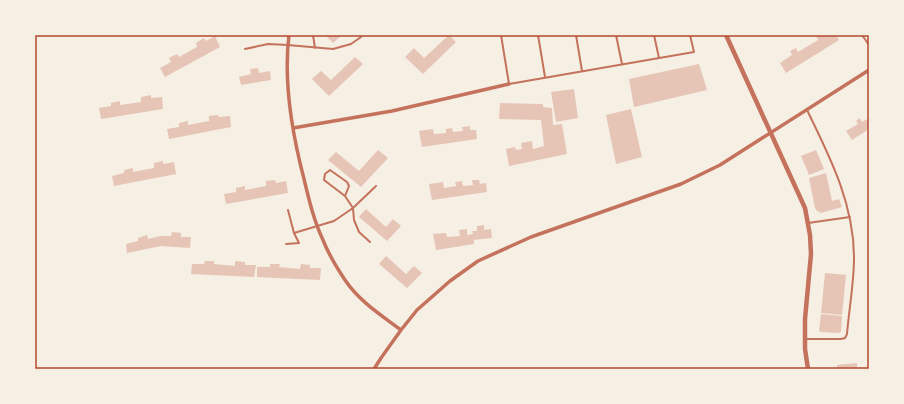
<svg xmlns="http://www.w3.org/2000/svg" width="904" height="404" viewBox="0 0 904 404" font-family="Montserrat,sans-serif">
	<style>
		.building { fill: #e6c5b7 }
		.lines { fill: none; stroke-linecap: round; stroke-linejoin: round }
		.service { stroke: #c5725c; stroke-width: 2 }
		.minor { stroke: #c5725c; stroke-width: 3.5 }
		.tertiary { stroke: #c5725c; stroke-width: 4.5 }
		.neatline { fill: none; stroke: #b5482f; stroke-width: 1.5 }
	</style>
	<rect width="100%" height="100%" fill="#f6efe4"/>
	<path class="building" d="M325 35H342L333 43Z
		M449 35 456 42 423 74 405 57 414 48 424 58Z
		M818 35H824L825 36 836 35 839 40 786 73 780 63 792 55 790 51 796 48 798 52 818 40 816 36Z
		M215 36 220 47 165 77 160 68 171 62 169 58 177 54 179 57 197 47 196 43 204 38 206 41Z
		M355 57 363 64 329 96 312 79 321 71 331 80Z
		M699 64 707 90 634 107 629 79Z
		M258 68 259 73 270 71 271 80 241 85 239 77 251 74 250 69Z
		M574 89 578 118 556 122 551 92Z
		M151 95V98L162 97 163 109 101 119 99 108 111 106V103L120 101V105L141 102V97Z
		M500 103 543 104V107L552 108 553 125 562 124 567 154 509 166 506 149 515 147 516 150 522 149 521 143 532 141 533 149 544 146 541 120 499 119Z
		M631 109 642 157 616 164 606 115Z
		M218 115 219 117 230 116 231 127 169 139 167 129 179 127V123L188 121V125L209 121V116Z
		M860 118 862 122 869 118V129L852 140 846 131 858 124 856 121Z
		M470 126V130H476L477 139 422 147 419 131 433 129 434 134 446 133V129L452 128 453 132 463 131 462 127Z
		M378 150 388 158 361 187 328 160 336 152 359 171Z
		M816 150 824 169 809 175 801 156Z
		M163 161V164L174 162 176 174 114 186 112 176 124 173V170L133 168V172L154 168V163Z
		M826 173 832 201 839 199 842 207 821 213 817 211 815 208 809 178Z
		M275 180 276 183 286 181 288 193 226 204 224 194 236 192V188L245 186V190L266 186V181Z
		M472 180H479L480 184 486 183 487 192 432 200 429 184 443 182 444 188 456 186 455 182 462 181 463 186 473 185Z
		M366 209 386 227 393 219 401 226 387 241 359 217Z
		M484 225V230L491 229 492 238 474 240V244L436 250 433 234 446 233 447 237 460 236 459 230 467 229V235L473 234 472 231H477V226Z
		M172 232 181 233V237H191L190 248 161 246 127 253 126 244 138 241V238L147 235 148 239 161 236H171Z
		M386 256 406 274 414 266 422 273 407 288 379 264Z
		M205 261H214V264L235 266V261L245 262V265H256L254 277 191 274 192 264H204Z
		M270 264H280L279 267 300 269 301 264 310 265V268H321L320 280 257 277V267H270Z
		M825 273 846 275 842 315 821 313Z
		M821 314 842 316 841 332 839 333 821 332 819 331Z
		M857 363V368H860V369H837V365Z"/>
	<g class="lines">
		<path class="service" d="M313 35 315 48
			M501 35 509 84 694 52 690 35
			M538 35 545 77
			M576 35 582 71
			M616 35 622 64
			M654 35 659 58
			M862 35 869 45
			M245 49 268 44 288 45 333 49 351 44 361 37
			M345 196 349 186 347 182 330 170 325 174 324 180 345 196 353 208 354 220 359 232 370 242
			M288 210 294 233 334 221 353 208 376 186
			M808 223 850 217
			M286 244 299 243 294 233
			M806 339H841L845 338 847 334C849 309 854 283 854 258 854 204 830 157 807 110"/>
		<path class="minor" d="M289 35C283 83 292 133 304 179 309 200 314 221 323 240 328 253 337 268 345 280 359 301 381 315 401 330L417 310 450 281 478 261 531 237 681 184 720 165 869 70
			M293 128 392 111 509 84
			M374 369 381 358 401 330"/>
		<path class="tertiary" d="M726 35 805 208 810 235 811 254 805 319V349L808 369"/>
	</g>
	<rect width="904" height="404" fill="none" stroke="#f6efe4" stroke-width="72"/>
	<rect x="36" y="36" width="832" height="332" class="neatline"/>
</svg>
